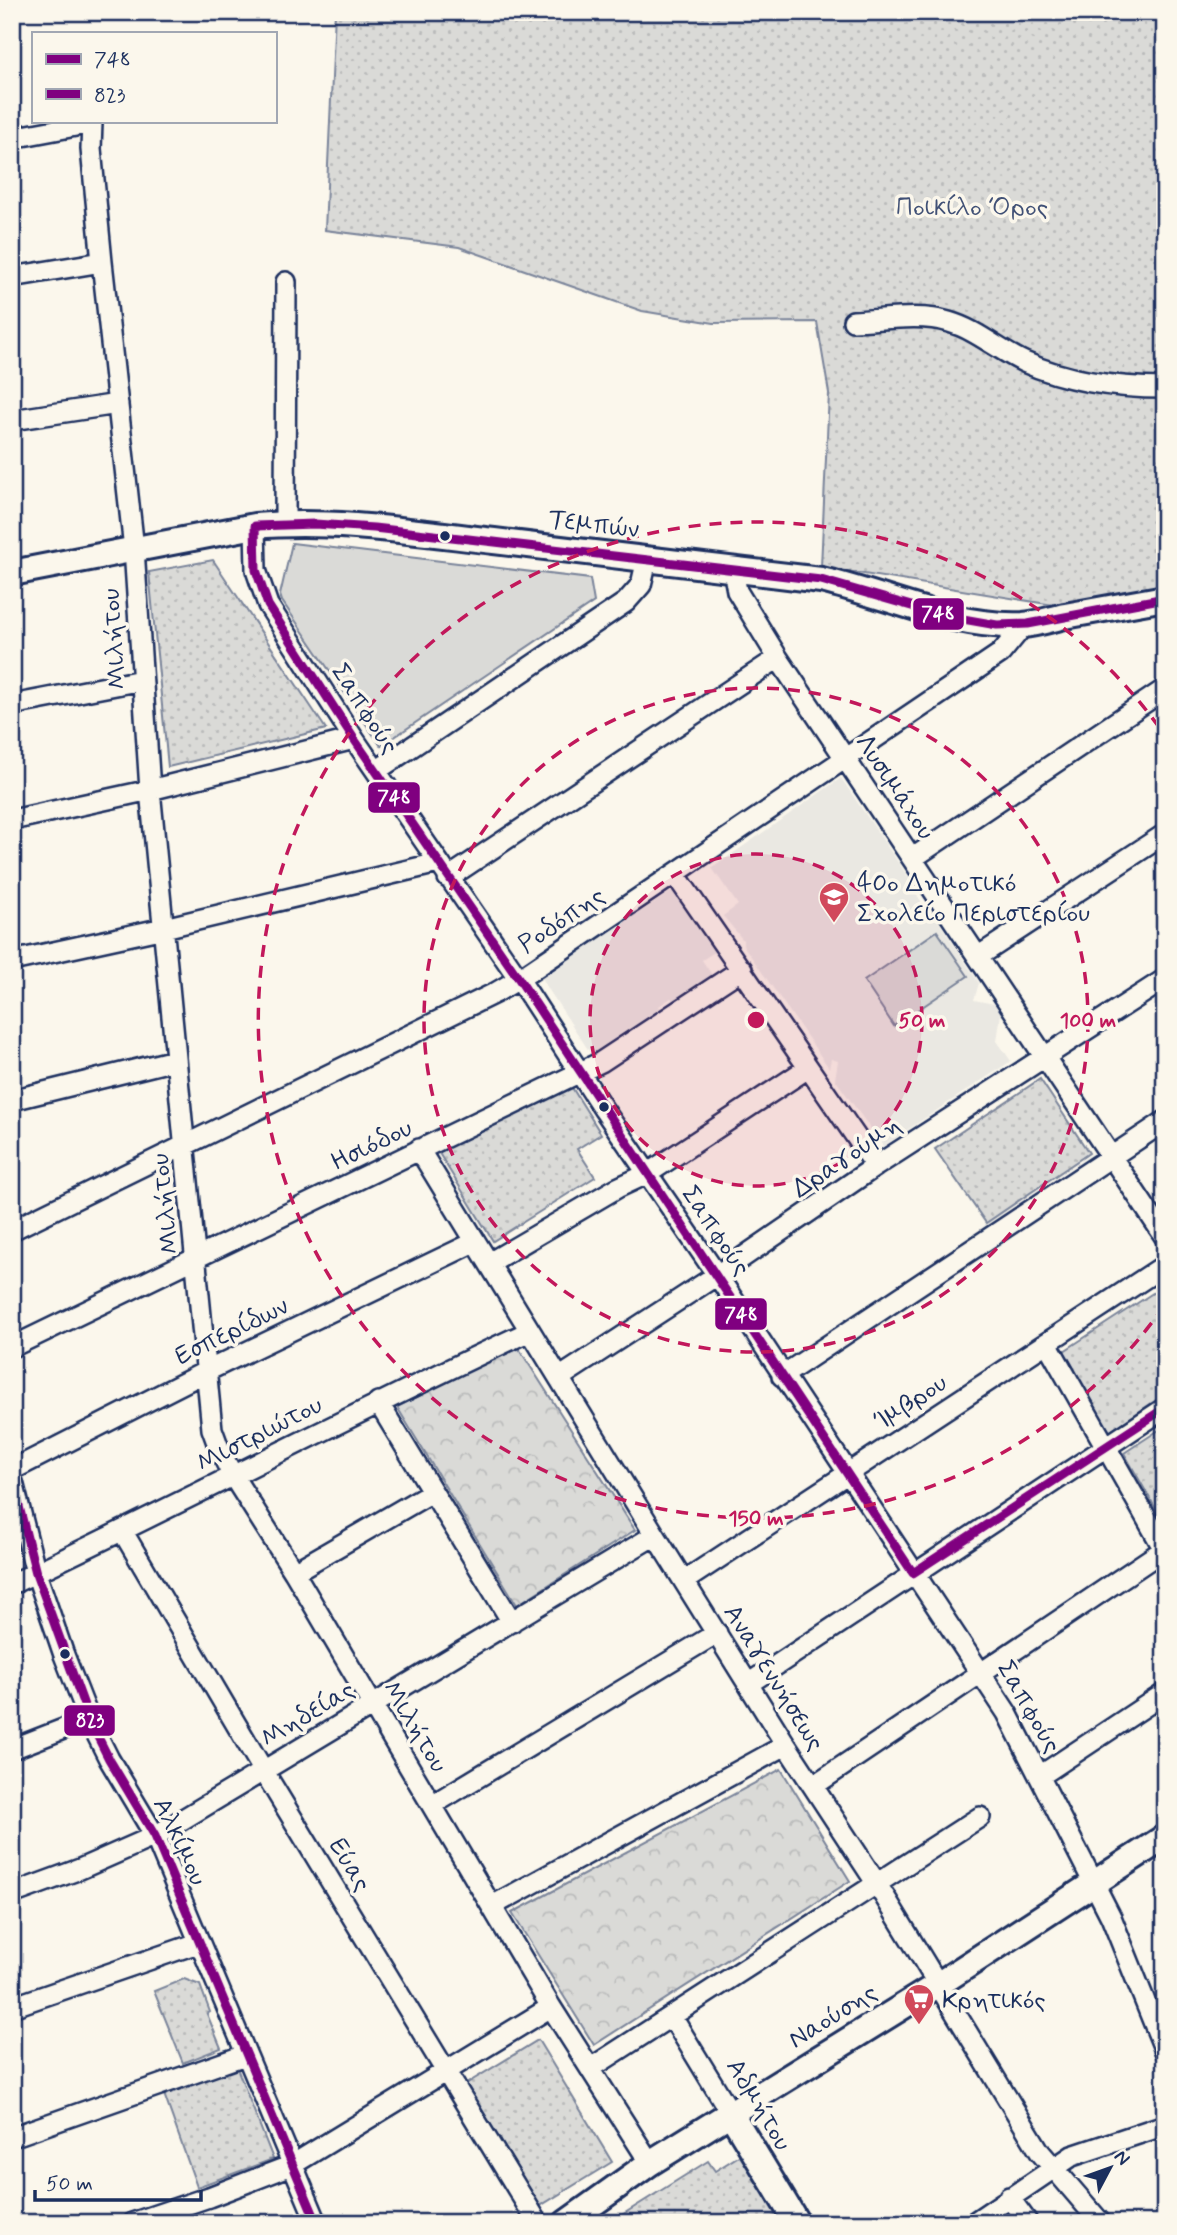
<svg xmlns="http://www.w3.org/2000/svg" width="1177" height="2235" viewBox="0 0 1177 2235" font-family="Mynerve,sans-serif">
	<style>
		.built { fill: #eae8e2 }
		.grass { fill: #dadad7; stroke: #7a849a; stroke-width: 2 }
		.forest { fill: url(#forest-crowns); stroke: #7a849a; stroke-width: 2 }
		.park { fill: url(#park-dots); stroke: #7a849a; stroke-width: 2 }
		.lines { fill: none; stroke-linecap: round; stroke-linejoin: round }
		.minor-casing { stroke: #1b2f5e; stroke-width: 24 }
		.tertiary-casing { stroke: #1b2f5e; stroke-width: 30 }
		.minor { stroke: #fbf7ec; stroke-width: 19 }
		.tertiary { stroke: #fbf7ec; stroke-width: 24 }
		.bus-1-casing { stroke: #fbf7ec; stroke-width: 14 }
		.bus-2-casing { stroke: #fbf7ec; stroke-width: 14 }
		.bus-1 { stroke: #800080; stroke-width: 9 }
		.bus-2 { stroke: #800080; stroke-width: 9 }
		.ring { fill: none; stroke: #c2185b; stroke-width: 3.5; stroke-dasharray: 12 9 }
		.bus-dot { fill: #1b2f5e; stroke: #fbf7ec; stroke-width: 2.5 }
		.labels { text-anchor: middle; stroke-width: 7; stroke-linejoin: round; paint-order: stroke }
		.park-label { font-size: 26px; fill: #415176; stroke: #fbf7ec }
		.street-label { font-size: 26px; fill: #1b2f5e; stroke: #fbf7ec }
		.poi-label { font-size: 26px; fill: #1b2f5e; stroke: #fbf7ec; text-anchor: start }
		.centre { fill: #c2185b; stroke: #fbf7ec; stroke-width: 3.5 }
		.ring-label { font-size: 21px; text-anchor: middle; font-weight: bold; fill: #c2185b; stroke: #fbf7ec; stroke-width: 7; stroke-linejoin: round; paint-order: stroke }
		.line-badge { stroke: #fbf7ec; stroke-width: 2.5 }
		.badge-label { font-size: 19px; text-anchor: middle; font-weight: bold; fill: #fff }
	</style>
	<defs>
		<pattern id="forest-crowns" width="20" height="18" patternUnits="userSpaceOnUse" patternTransform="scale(1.75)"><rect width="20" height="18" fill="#dadad7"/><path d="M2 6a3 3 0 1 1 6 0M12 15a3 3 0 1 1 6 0" fill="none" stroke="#babbbb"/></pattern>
		<pattern id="park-dots" width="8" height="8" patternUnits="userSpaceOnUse" patternTransform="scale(1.75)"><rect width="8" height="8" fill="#dadad7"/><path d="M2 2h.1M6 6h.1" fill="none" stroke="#babbbb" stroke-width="1.8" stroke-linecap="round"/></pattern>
	</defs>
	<rect width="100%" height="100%" fill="#fbf7ec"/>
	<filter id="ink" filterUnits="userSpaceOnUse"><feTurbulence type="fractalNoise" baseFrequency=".0143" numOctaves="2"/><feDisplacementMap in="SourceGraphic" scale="14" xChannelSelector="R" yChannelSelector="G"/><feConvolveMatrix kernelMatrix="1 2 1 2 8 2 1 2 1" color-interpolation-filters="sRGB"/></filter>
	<g filter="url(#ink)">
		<path class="built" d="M841 778 917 890 916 894 924 906 929 907 979 983 974 1000 994 1004 1001 1013 997 1041 1011 1061 883 1146 835 1079 838 1061 831 1059 829 1068 743 945V940L723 916 738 905 712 868Z
			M675 889 716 951 702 960 712 975 674 1001 671 998 659 1006 660 1008 591 1054 541 978Z"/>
		<path class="grass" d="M292 543 590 579 594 602 381 746 282 601 280 595Z
			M937 931 968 976 894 1026 864 981Z"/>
		<path class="forest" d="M518 1347 635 1530 517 1605 397 1407Z
			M781 1769 850 1881 594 2045 512 1913Z"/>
		<path class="park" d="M335 12H1165V587L1053 605 821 567 829 393 817 322 714 323 642 311 459 247 325 230Z
			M213 560 326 729 168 767 149 572Z
			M1040 1079 1089 1153 986 1223 935 1149Z
			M571 1086 601 1134 577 1149 595 1177 493 1241 437 1150Z
			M1165 1285V1394L1109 1432 1064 1351Z
			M1165 1426V1525L1124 1453Z
			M184 1979 200 1985 210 2012 207 2014 221 2048 183 2063 154 1991Z
			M538 2040 612 2162 540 2206 466 2084Z
			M237 2068 273 2159 197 2187 164 2094Z
			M742 2154 783 2223H609L708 2161 715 2171Z"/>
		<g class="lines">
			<g class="minor-casing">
				<path id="minor" d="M12 138 92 123 91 149 102 262 134 549 150 790 212 1429 220 1451 233 1476 294 1572 551 2007 650 2163
					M12 277 102 262
					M853 321C884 320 919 313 949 322 977 330 998 350 1024 362 1069 382 1116 388 1165 388
					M12 420 118 404
					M285 523 286 282
					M255 526 256 570 268 605 354 739 519 979 604 1110 717 1275 1007 1713 1111 1917 1165 2051
					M733 570 737 591 778 658 1165 1237
					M12 705 142 680
					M376 771 626 602 641 585 647 559
					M12 820 150 790 354 739
					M913 858 1165 689
					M675 874 876 1166
					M448 878 778 658
					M979 956 1165 834
					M12 961 164 928 438 863
					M12 1100 175 1060
					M419 1149 655 1535 786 1745 877 1884 1040 2152 1101 2223
					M12 1230 495 993 519 979 1001 653 1024 625
					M489 1263 617 1188 647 1174 808 1068
					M1047 1343 1165 1551
					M12 1347 601 1062 742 969
					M782 1376 1165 1121
					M559 1378 717 1275 876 1166 1165 979
					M378 1402 512 1622
					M12 1470 207 1371 475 1242
					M12 1478 36 1573 64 1655 89 1719 109 1759 155 1836 317 2223
					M123 1532 263 1770 538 2223
					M294 1572 432 1492
					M684 1581 1165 1265
					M12 1584C186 1501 356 1412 530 1331
					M748 1684 1165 1408
					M12 1749 89 1719
					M1040 1776 1165 1693
					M813 1786 1165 1549
					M432 1805 717 1633
					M12 1894 80 1869 155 1836 655 1535
					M492 1906 786 1745
					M12 2007 198 1943
					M672 2017 730 2112
					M591 2068 980 1817
					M12 2137 245 2055
					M1009 2197 1028 2223
					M132 2223 209 2197 292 2165 551 2007
					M973 2223 1072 2156 1165 2125"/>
			</g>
			<g class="tertiary-casing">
				<path id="tertiary" d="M12 573 255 526C334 519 415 532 494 541 603 554 712 567 821 580 888 595 952 628 1023 625 1037 624 1051 619 1065 616 1098 610 1131 604 1165 598
					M730 2112 797 2223
					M566 2223 650 2163 939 1984 1165 1837"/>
			</g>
			<use href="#minor" class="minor"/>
			<use href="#tertiary" class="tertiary"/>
			<g class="bus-1-casing">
				<path id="bus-1" d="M255 526 256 570 268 605 354 739 519 979 913 1573
					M255 526 315 524 374 528 821 580 946 616 997 625 1028 624 1165 598
					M913 1573 1165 1408"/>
			</g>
			<g class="bus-2-casing">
				<path id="bus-2" d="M12 1479 36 1573 89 1719 109 1759 155 1836 317 2223"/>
			</g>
			<use href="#bus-1" class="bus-1"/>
			<use href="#bus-2" class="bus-2"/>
		</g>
	</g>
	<circle cx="756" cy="1020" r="166" fill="#c2185b" fill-opacity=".12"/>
	<g class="ring">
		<circle cx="756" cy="1020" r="166"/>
		<circle cx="756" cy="1020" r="332"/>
		<path d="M1164 1306A498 498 0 1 1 1164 734"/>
	</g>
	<defs>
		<g id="school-pin" transform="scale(1.575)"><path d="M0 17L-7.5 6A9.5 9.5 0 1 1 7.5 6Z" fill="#d1495b" stroke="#fbf7ec"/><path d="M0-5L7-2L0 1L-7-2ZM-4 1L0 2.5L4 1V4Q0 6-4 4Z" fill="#fff"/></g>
		<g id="supermarket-pin" transform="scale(1.575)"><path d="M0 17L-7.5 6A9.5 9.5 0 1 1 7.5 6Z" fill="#d1495b" stroke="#fbf7ec"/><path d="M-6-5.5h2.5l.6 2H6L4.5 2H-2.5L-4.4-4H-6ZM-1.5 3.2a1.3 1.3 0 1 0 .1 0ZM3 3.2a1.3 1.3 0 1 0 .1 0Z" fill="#fff"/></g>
	</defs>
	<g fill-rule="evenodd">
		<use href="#school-pin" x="834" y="897"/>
		<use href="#supermarket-pin" x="919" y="1999"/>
	</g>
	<g class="bus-dot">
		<circle cx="445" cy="536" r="6"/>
		<circle cx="604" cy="1107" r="6"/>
		<circle cx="65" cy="1654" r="6"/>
	</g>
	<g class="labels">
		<g class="park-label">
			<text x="972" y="215">Ποικίλο Όρος</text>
		</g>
		<g class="street-label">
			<text transform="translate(594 523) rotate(7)" y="9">Τεμπών</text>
			<text transform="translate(113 639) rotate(-94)" y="9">Μιλήτου</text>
			<text transform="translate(366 708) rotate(57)" y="9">Σαπφούς</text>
			<text transform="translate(896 786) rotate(56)" y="9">Λυσιμάχου</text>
			<text transform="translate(561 919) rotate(-34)" y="9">Ροδόπης</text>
			<text transform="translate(371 1144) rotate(-26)" y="9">Ησιόδου</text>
			<text transform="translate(846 1156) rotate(-34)" y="9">Δραγούμη</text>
			<text transform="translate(164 1204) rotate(-96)" y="9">Μιλήτου</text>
			<text transform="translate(717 1230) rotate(56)" y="9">Σαπφούς</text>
			<text transform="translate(231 1330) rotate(-26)" y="9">Εσπερίδων</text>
			<text transform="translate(910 1401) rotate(-33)" y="9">Ίμβρου</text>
			<text transform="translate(259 1433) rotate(-27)" y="9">Μιστριώτου</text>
			<text transform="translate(775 1677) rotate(58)" y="9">Αναγεννήσεως</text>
			<text transform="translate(1030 1706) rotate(60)" y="9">Σαπφούς</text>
			<text transform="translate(307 1713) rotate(-31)" y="9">Μηδείας</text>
			<text transform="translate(416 1726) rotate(59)" y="9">Μιλήτου</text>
			<text transform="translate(181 1841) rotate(65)" y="9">Αλκίμου</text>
			<text transform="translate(351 1864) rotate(59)" y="9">Εύας</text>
			<text transform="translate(832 2015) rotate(-32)" y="9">Ναούσης</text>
			<text transform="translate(760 2104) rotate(59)" y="9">Αδμήτου</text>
		</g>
		<g class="poi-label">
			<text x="857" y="891">40ο Δημοτικό<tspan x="857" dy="30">Σχολείο Περιστερίου</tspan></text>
			<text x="942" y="2008">Κρητικός</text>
		</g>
	</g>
	<circle cx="756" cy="1020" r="10" class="centre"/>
	<g class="ring-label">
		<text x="922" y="1027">50 m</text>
		<text x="1088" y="1027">100 m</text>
		<text x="756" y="1525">150 m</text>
	</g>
	<g class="line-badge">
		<rect x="912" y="597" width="53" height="34" rx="7" fill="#800080"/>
		<rect x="367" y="781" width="54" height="33" rx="7" fill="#800080"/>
		<rect x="714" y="1297" width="54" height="34" rx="7" fill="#800080"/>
		<rect x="63" y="1704" width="53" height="33" rx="7" fill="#800080"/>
	</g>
	<g class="badge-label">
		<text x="938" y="620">748</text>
		<text x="394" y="804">748</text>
		<text x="741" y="1321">748</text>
		<text x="90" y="1727">823</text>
	</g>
	<rect width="1177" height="2235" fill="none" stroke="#fbf7ec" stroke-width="42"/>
	<rect x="21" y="21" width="1135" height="2193" fill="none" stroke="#1b2f5e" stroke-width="2.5" filter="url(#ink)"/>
	<rect x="32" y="32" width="245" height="91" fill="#fbf7ec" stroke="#a1a7b3" stroke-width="2"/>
	<rect x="46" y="54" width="35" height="10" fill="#800080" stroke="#a1a7b3" stroke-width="2"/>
	<text x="94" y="66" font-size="21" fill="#1b2f5e">748</text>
	<rect x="46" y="89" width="35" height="10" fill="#800080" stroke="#a1a7b3" stroke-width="2"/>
	<text x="94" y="102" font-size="21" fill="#1b2f5e">823</text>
	<g transform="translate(1110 2168) rotate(49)" stroke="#fbf7ec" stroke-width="5" paint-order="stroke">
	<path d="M0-5L12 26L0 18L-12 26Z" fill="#1b2f5e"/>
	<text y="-10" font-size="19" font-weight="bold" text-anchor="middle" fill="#1b2f5e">N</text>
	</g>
	<path d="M35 2190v10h166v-10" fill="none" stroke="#1b2f5e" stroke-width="3.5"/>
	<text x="46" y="2190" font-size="21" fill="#1b2f5e" stroke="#fbf7ec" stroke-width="5" paint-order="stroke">50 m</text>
</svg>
